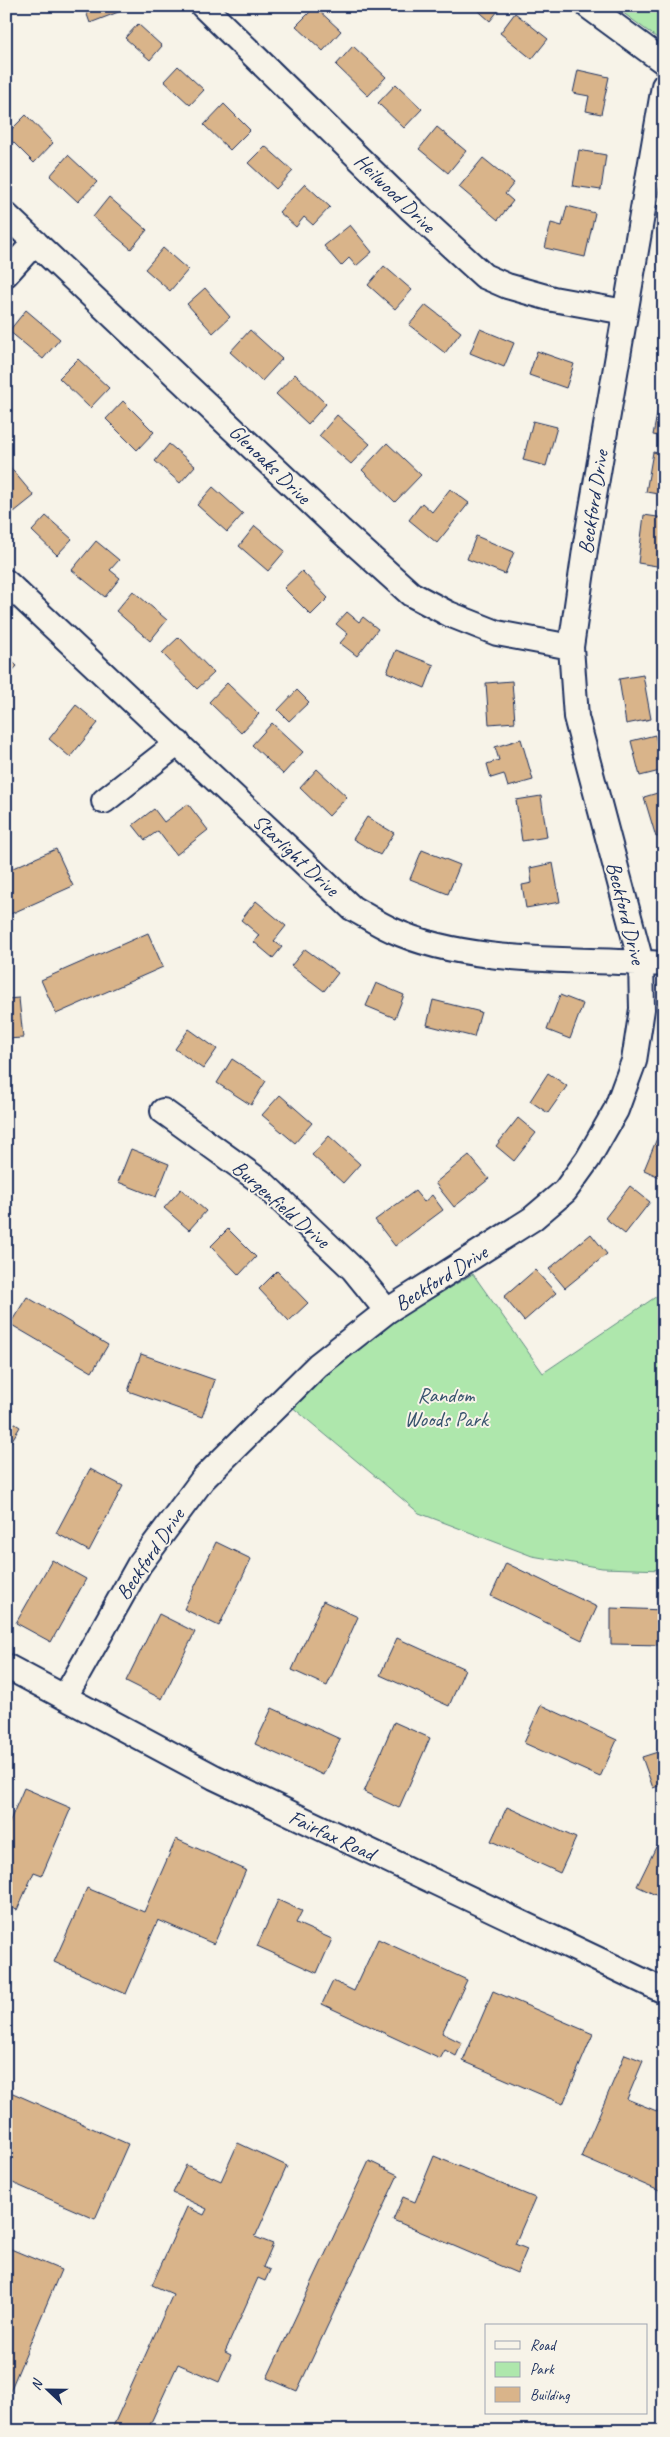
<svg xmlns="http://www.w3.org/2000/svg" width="670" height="2437" viewBox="0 0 670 2437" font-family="Caveat,sans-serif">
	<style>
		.green { fill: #aee7ac; stroke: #648b85 }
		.building { fill: #d9b48a; stroke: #1b2f5e }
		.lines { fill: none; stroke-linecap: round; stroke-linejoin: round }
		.minor-casing { stroke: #1b2f5e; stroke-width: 28 }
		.minor { stroke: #f7f3e8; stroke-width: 24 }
		.labels { text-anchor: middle; stroke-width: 4; stroke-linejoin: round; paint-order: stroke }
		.street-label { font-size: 21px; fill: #1b2f5e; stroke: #f7f3e8 }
		.park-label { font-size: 21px; fill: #38546e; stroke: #f7f3e8 }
	</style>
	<rect width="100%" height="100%" fill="#f7f3e8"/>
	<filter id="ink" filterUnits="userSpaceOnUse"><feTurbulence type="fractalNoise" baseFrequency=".02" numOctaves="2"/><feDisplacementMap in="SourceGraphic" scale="10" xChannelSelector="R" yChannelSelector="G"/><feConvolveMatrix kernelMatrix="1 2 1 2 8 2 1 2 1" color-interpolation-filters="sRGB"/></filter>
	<g filter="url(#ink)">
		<path class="green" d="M614 6H664V43Z
			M473 1274 543 1373 660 1294 664 1288V1570L602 1568 532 1556 419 1513 291 1406 353 1353 400 1317Z"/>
		<path class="building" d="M84 6H120L121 11 90 23Z
			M473 6H502L490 21Z
			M315 7 341 31 323 51 296 26Z
			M515 13 548 39 532 59 500 33Z
			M138 24 162 46 150 60 125 38Z
			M353 46 386 77 368 96 336 65Z
			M178 66 204 90 190 105 164 81Z
			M578 70 609 77 601 114 586 111 589 96 573 93Z
			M396 84 422 109 404 128 378 103Z
			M224 104 250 130 230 150 204 125Z
			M26 115 53 143 34 163 6 135Z
			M437 127 466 151 448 173 419 149Z
			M265 146 293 171 276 189 248 163Z
			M579 150 606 155 601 190 573 186Z
			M68 155 97 182 78 202 50 176Z
			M483 158 514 183 505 194 513 201 498 220 459 187Z
			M305 184 330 207 313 225 304 217 296 227 279 212Z
			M109 197 147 230 131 249 93 217Z
			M567 206 595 213 585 257 545 248 551 223 562 226Z
			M350 225 372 252 356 266 349 258 341 266 324 246Z
			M163 248 188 270 170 291 145 269Z
			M384 266 412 290 395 309 368 285Z
			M205 288 230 317 213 333 187 304Z
			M426 305 461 332 445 353 409 325Z
			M26 310 60 339 43 359 9 331Z
			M480 329 514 343 504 367 470 353Z
			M250 330 282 359 262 381 230 352Z
			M537 351 574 364 566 388 529 375Z
			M78 359 109 388 90 408 59 378Z
			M295 374 326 404 308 424 276 394Z
			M661 393 664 394V437L653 435Z
			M123 401 154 432 137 450 106 419Z
			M337 415 370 444 351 464 319 436Z
			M533 421 557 427 546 466 523 460Z
			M387 443 421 475 395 502 362 470Z
			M169 444 195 466 180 483 155 461Z
			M653 452 664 454V495L646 492Z
			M9 466 34 496 14 512 6 503V469Z
			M213 487 243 514 227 532 197 505Z
			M450 489 469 503 437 543 409 520 422 503 432 512Z
			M644 515 664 518 663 567 638 563Z
			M46 516 72 539 57 555 32 531Z
			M255 526 285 551 268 571 239 546Z
			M476 536 514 552 505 574 467 559Z
			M96 541 119 560 110 570 120 578 105 597 72 570Z
			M302 571 328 598 311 615 284 588Z
			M133 591 167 620 150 641 116 611Z
			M347 612 359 622 363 617 378 629 357 656 340 643 348 634 336 624Z
			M179 637 214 673 197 689 162 653Z
			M396 650 434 665 425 688 387 672Z
			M6 656 17 666 6 678Z
			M643 675 651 719 626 724 619 679Z
			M512 681 515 722 489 724 486 683Z
			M227 683 259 714 241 733 209 702Z
			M297 690 309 702 289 721 278 710Z
			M76 705 98 723 70 757 49 739Z
			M272 723 303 752 283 774 252 745Z
			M655 735 664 770 640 776 631 741Z
			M521 739 533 780 508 787 504 774 491 778 487 764 499 760 495 747Z
			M317 769 347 797 329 816 300 788Z
			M664 791V835L656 837 644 797Z
			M541 796 547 837 522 841 516 800Z
			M188 804 208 830 176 855 158 831 145 840 133 825 154 809 164 822Z
			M367 817 394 833 380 855 353 839Z
			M56 849 73 886 6 916V871Z
			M422 850 460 865 448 894 410 879Z
			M553 863 560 902 526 908 522 885 532 883 530 868Z
			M256 901 286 926 274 941 282 947 273 958 254 942 259 935 241 920Z
			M148 933 163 967 56 1014 41 980Z
			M305 949 338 973 324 991 291 966Z
			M376 983 404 995 395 1018 366 1006Z
			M560 995 583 1004 570 1039 547 1030Z
			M19 998 23 1038 6 1039V999Z
			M433 1000 481 1012 474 1037 427 1025Z
			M189 1029 217 1049 203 1069 175 1049Z
			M232 1059 266 1081 251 1105 217 1083Z
			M548 1073 567 1086 548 1113 530 1101Z
			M280 1095 312 1123 295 1143 262 1115Z
			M518 1118 536 1133 514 1161 496 1146Z
			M660 1131 664 1133V1179L644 1170Z
			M329 1136 360 1164 343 1183 312 1155Z
			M131 1149 169 1164 156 1197 118 1182Z
			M469 1155 489 1179 454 1207 435 1183Z
			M630 1186 650 1202 625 1234 605 1218Z
			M181 1189 206 1211 189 1230 164 1208Z
			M415 1191 424 1202 432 1195 443 1210 395 1246 375 1220Z
			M228 1229 256 1257 239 1275 211 1246Z
			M591 1234 607 1254 565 1288 549 1269Z
			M535 1270 556 1293 524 1321 504 1297Z
			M277 1271 308 1303 289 1321 259 1289Z
			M27 1297 108 1345 92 1372 10 1324Z
			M141 1354 215 1380 202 1417 128 1391Z
			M6 1418 20 1427 6 1450Z
			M90 1469 123 1486 89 1551 56 1533Z
			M216 1542 251 1559 219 1626 184 1609Z
			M52 1560 86 1579 51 1642 16 1623Z
			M506 1563 597 1607 582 1640 491 1596Z
			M323 1601 358 1617 327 1686 292 1670Z
			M611 1608 664 1610V1645L611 1644Z
			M159 1614 195 1632 162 1699 126 1681Z
			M397 1638 465 1669 449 1706 380 1675Z
			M541 1705 617 1740 600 1777 524 1743Z
			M272 1708 340 1739 323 1775 255 1744Z
			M394 1722 430 1738 399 1808 364 1792Z
			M664 1750V1784L653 1788 642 1757Z
			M24 1788 71 1808 42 1875 34 1872 17 1910 6 1906V1830Z
			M507 1807 576 1838 560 1873 491 1841Z
			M176 1839 246 1870 214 1944 158 1920 126 1994 54 1962 87 1888 144 1912Z
			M656 1847 664 1850V1899L637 1886Z
			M278 1900 302 1911 296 1923 332 1939 317 1973 257 1946Z
			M378 1939 467 1980 442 2033 462 2043 456 2056 445 2050 440 2059 322 2004 333 1981 354 1991Z
			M493 1991 593 2034 563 2104 463 2061Z
			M625 2054 643 2061 627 2099 664 2114V2193L581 2157Z
			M6 2090 128 2144 95 2219 6 2180Z
			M238 2143 287 2166 255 2237 273 2244 263 2267 270 2270 265 2281 258 2278 225 2352 231 2355 219 2382 178 2364 147 2431H111L173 2294 152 2285 187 2207 204 2215 207 2209 173 2193 186 2165 221 2181Z
			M434 2156 535 2198 515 2244 527 2249 517 2273 393 2220 403 2197 415 2202Z
			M369 2161 398 2175 297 2391 267 2378Z
			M6 2247 61 2270 8 2396 6 2395Z"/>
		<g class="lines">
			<g class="minor-casing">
				<path id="minor" d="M203 6 411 209 484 276 507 286 553 299 625 312
					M588 6 664 62
					M6 215 341 531 411 594 449 614 497 633 571 647
					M6 274 35 242
					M6 582 352 908C365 915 378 924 392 930 469 966 580 958 664 964
					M104 801 178 743
					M163 1111 264 1184 353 1269 387 1311
					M6 1666 214 1777 664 1991
					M65 1697 139 1565 203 1479 318 1365 387 1311 532 1219 565 1191 588 1159 616 1110 624 1088 634 1061 642 1009 641 962 576 717 571 647 586 543 664 86"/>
			</g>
			<use href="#minor" class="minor"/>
		</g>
	</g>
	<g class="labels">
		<g class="street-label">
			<text transform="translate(395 193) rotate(44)" y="7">Heilwood Drive</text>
			<text transform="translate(270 464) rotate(44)" y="7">Glenoaks Drive</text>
			<text transform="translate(593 502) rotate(-81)" y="7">Beckford Drive</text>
			<text transform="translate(296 855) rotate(43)" y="7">Starlight Drive</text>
			<text transform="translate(626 913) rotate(76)" y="7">Beckford Drive</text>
			<text transform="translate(281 1204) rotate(41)" y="7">Burgenfield Drive</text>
			<text transform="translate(441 1278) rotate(-32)" y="7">Beckford Drive</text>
			<text transform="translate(150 1554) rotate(-56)" y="7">Beckford Drive</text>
			<text transform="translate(332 1835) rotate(25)" y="7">Fairfax Road</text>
		</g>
		<g class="park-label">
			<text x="446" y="1402">Random<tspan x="446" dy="24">Woods Park</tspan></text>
		</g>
	</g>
	<rect width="670" height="2437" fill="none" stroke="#f7f3e8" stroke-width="25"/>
	<rect x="12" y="12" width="645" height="2412" fill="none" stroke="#1b2f5e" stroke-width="2" filter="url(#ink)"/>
	<rect x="485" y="2324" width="162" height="90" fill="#f7f3e8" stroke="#9fa5b1"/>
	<rect x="495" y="2341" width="25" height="8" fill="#f7f3e8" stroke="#9fa5b1"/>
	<text x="530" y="2350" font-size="15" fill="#1b2f5e">Road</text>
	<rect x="495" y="2362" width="25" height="15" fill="#aee7ac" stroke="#9fa5b1"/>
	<text x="530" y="2374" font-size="15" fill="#1b2f5e">Park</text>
	<rect x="495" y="2387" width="25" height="15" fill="#d9b48a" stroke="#9fa5b1"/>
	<text x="530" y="2400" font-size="15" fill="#1b2f5e">Building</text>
	<g transform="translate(48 2390) rotate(292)" stroke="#f7f3e8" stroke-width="4" paint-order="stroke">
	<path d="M0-4L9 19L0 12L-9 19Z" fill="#1b2f5e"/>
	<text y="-8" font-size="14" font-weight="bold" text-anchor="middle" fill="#1b2f5e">N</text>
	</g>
</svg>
